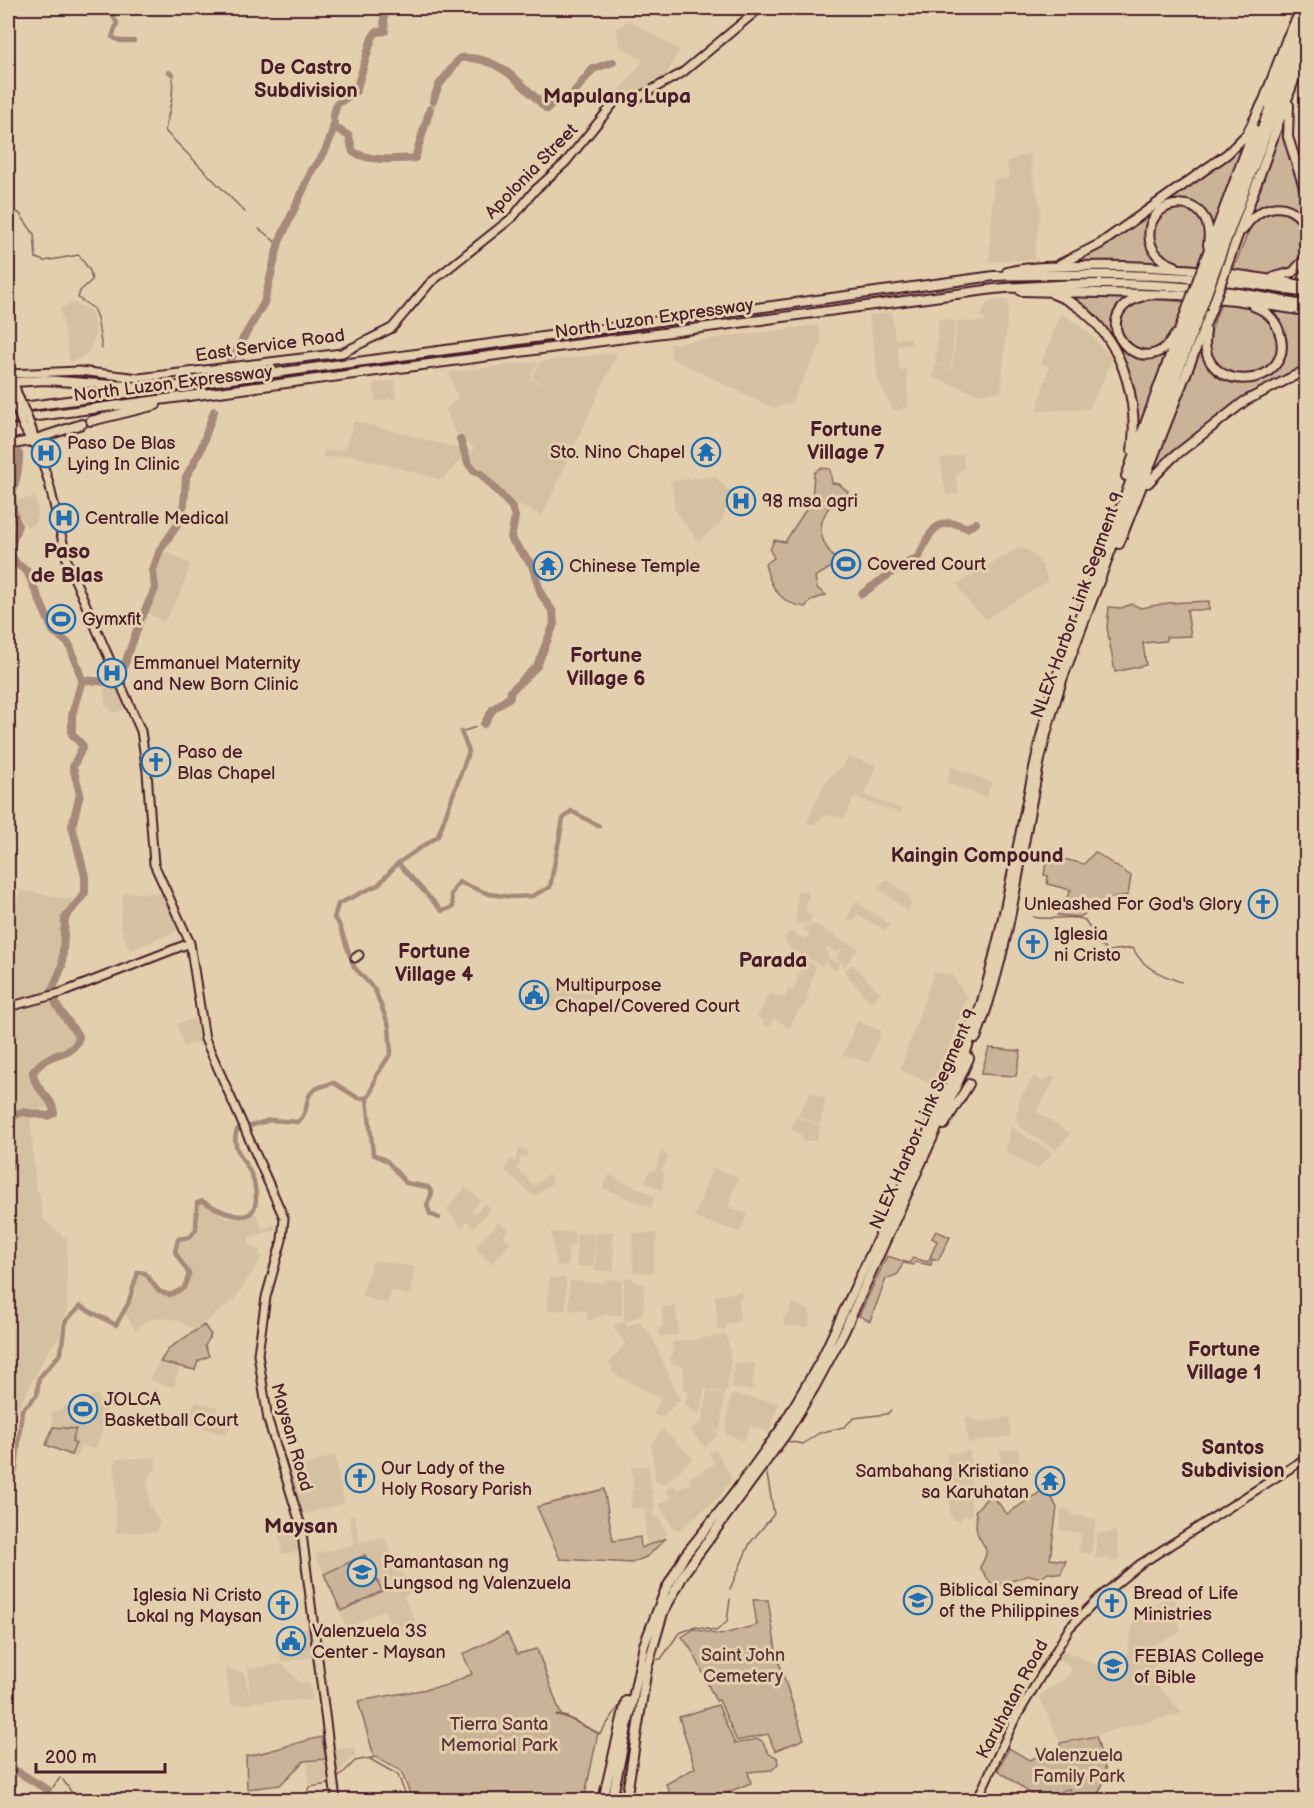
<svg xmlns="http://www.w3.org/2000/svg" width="1314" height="1808" viewBox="0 0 1314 1808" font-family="'Balsamiq Sans',sans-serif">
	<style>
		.built { fill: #d6c0a2 }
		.green { fill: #cab398; stroke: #8a6962; stroke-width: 1.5 }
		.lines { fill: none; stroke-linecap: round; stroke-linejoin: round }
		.stream { stroke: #825f5a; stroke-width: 1.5 }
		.canal { stroke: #a78979; stroke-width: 4.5 }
		.river { stroke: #a78979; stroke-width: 8 }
		.major-casing { stroke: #4a1f2b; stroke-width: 11 }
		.highway-casing { stroke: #4a1f2b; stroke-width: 12 }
		.major { stroke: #e3cfad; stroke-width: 7 }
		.highway { stroke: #e3cfad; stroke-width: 8 }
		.major-bridge-casing { stroke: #4a1f2b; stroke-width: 11; stroke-linecap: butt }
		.highway-bridge-casing { stroke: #4a1f2b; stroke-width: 12; stroke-linecap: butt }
		.major-bridge { stroke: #e3cfad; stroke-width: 7 }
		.highway-bridge { stroke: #e3cfad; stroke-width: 8 }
		.labels { text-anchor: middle; stroke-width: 6; stroke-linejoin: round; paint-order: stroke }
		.street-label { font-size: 18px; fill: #4a1f2b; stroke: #e3cfad }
		.poi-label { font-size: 18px; fill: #4a1f2b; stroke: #e3cfad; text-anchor: start }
		.park-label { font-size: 18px; fill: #5d353b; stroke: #e3cfad }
		.neighbourhood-label { font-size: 20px; font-weight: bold; fill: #4a1f2b; stroke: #e3cfad }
		.quarter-label { font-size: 21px; font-weight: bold; fill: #4a1f2b; stroke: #e3cfad }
	</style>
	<rect width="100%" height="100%" fill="#e3cfad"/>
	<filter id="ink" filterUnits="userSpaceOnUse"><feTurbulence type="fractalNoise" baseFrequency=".0167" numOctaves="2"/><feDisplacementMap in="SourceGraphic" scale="12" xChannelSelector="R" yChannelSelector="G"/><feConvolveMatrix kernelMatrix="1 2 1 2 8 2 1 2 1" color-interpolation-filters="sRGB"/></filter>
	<g filter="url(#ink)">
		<path class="built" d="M629 20 680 50 666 74 670 77 634 98 619 91 643 61 620 46 616 29Z
			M1030 153 1033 179 1041 208 1034 259 989 262 994 179 1009 178 1007 161Z
			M1009 299 1001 392 977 394 932 377 936 364 952 370 957 321 985 322 986 319 980 316 989 301Z
			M74 303 91 311 96 333 90 350 81 358 70 362 60 308Z
			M892 312 895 339 911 338 912 344 897 346 900 370H907L908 407H903L902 410H893L878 380 869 315Z
			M1061 313 1088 332 1113 359 1089 409 1037 411 1049 366 1041 364Z
			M939 318 955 321 951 369 935 363Z
			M818 325 822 342 791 403 773 408 671 358 670 344Z
			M618 352 542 516 510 500 508 503 486 479 484 470 473 469 466 458 474 448 456 433 451 424 446 409 457 398 449 372 538 362 530 379 555 389 532 378 540 362Z
			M395 380 396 398 375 402 374 383Z
			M354 421 462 449 463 457 442 480 350 455 323 458V451L345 449Z
			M963 454 965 468 956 474 958 494 946 495 940 459Z
			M715 476 732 495 720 524 698 541 675 511 671 481Z
			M35 497 39 515 36 517V523L27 527 17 512 14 501Z
			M1020 547 1031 552 1042 565 1048 581 986 619 970 604 957 584Z
			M164 551 191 564 180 594 164 622 147 613 157 588 156 569Z
			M117 684 128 708 114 713 105 705 104 688Z
			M848 757 877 765 864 795 902 809 900 813 854 797 845 818 826 815 812 825 807 822 823 786 830 776 843 767Z
			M952 767 992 782 986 798 946 782Z
			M886 879 909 896 911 904 908 912 879 888Z
			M20 890 74 900 61 918 59 956 49 993 8 1005V930Z
			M797 890 809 893 805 912 812 915 809 924 796 923Z
			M123 893H161L180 929 130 951 120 927Z
			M856 901 890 925 885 930 857 915 852 922 846 919Z
			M816 925 845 942 844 946 847 942 859 948 845 966 836 958 843 948 837 953 827 947 825 949 828 952 827 956 840 964 835 971 825 962 822 966 789 948 784 938 790 932 805 939 811 934 803 930 805 926Z
			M803 960 816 966 807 996 794 991 809 998 795 1016 790 1028 774 1019 769 1027 762 1024 764 1021 757 1018 769 993 784 998 789 989 794 991Z
			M852 964 881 993 870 1002 844 971Z
			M934 972 952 975 967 997 939 1079 928 1082 900 1070Z
			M543 986 594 993 591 1010 542 1006Z
			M51 1000 78 1036 64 1053 45 1059 31 1070 32 1083 51 1109H30L36 1190 39 1191 43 1219 67 1239V1313L61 1321 60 1335 48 1351 16 1414 8 1470V1012Z
			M195 1018 201 1041 184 1046 177 1024Z
			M857 1021 881 1031 869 1063 843 1055Z
			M1034 1076 1041 1081 1052 1076 1056 1079 1036 1111 1071 1134 1056 1150 1019 1127 1016 1117 1019 1101 1026 1104 1019 1100Z
			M811 1092 826 1099 820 1125 797 1116Z
			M796 1117 820 1126 817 1141H802V1135L790 1129Z
			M1011 1127 1053 1153 1037 1169 1006 1152Z
			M519 1148 528 1151 526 1157 522 1156 517 1169 535 1186 548 1174 552 1178 553 1182 537 1195 533 1196 505 1171 510 1159 515 1162Z
			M661 1151 669 1157 661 1172 665 1174 661 1190 645 1181 650 1170 655 1171Z
			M712 1168 738 1177 728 1207 747 1214 740 1232 694 1218Z
			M609 1175 655 1196 651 1208 603 1188Z
			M465 1187 481 1200 471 1211 475 1213 485 1203 491 1209 473 1228 467 1221 461 1228 447 1209Z
			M202 1202 227 1218 246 1217 256 1213 262 1229 275 1224 276 1230 249 1237V1245L260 1251 258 1255 262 1257 259 1262 234 1300 194 1330 177 1320 161 1318 148 1320 135 1330 125 1313 135 1296 139 1275 144 1274 158 1292 170 1295 185 1288 191 1274 176 1252 179 1240 190 1238 197 1229 198 1204Z
			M499 1222 508 1230 504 1236 511 1243 491 1264 475 1247Z
			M551 1232H574L575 1246 568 1247V1265L557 1266Z
			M613 1232 614 1271H595V1233Z
			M576 1233H594V1267H577Z
			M632 1233H657L653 1273 633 1272Z
			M373 1260 415 1267 410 1295 392 1291 387 1304 361 1296Z
			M549 1278H566V1310L548 1311Z
			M624 1278H633L634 1282 645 1284 643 1313 630 1321H624Z
			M605 1279 622 1280V1315H605L587 1321V1311L569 1310V1281L605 1283Z
			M742 1291V1297L739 1299 740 1321 726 1324 725 1330H718L715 1296Z
			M791 1302 810 1311 809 1327 784 1326V1315L790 1314Z
			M676 1306 679 1335 659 1336 658 1328 663 1327 662 1307Z
			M640 1321 653 1339 680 1400 661 1418 653 1414 663 1394 660 1398 631 1383 611 1372 613 1367 608 1364 625 1344 612 1325 625 1322 627 1326Z
			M727 1335 731 1360 727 1392 707 1390 705 1387 699 1415 685 1404 688 1391 683 1389V1385H685L683 1366 671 1364 669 1356 673 1355 672 1342Z
			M160 1363 179 1368 174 1387 160 1384 149 1378Z
			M734 1363H755L752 1390 734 1389 731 1384Z
			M707 1391 725 1394 720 1431 713 1429 719 1434 705 1448 690 1430 702 1421Z
			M97 1394 107 1412 101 1416 108 1426 102 1430 95 1450 82 1445 76 1458 46 1445 53 1423 51 1413Z
			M734 1394 779 1403 769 1432 750 1426 744 1441 725 1434 730 1397Z
			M195 1402 218 1407 215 1419 230 1424 227 1435 187 1423Z
			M965 1417 983 1422 1009 1417 1011 1436 968 1443Z
			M662 1429 693 1458 664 1485 656 1482 651 1444Z
			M716 1449 732 1479 719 1497 680 1530 673 1528 659 1504 670 1498 666 1490 675 1485 677 1490 691 1482 689 1478 714 1464 709 1453Z
			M1019 1449V1474L1015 1472 1002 1474 1000 1450Z
			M970 1451 972 1516H963L960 1522 954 1520 950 1515 947 1454Z
			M335 1455 344 1503 301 1515 288 1471Z
			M157 1457 155 1470 147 1479 149 1504 160 1522 156 1532 116 1533 115 1459Z
			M648 1465 655 1510 652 1512 655 1518 658 1516 668 1534 646 1545 645 1509 631 1508 632 1490 640 1489 633 1488 632 1467Z
			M1061 1509 1070 1510 1071 1515 1096 1519 1092 1554 1079 1552 1081 1533 1059 1530Z
			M355 1515 360 1542 384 1537 411 1592 404 1597 419 1627 395 1639 384 1610 347 1628 315 1554 354 1544 349 1517Z
			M298 1531 300 1551 282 1554 279 1534Z
			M1116 1531 1120 1559 1109 1562 1108 1557 1095 1559 1097 1534Z
			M1176 1590 1175 1606 1181 1632 1147 1648 1157 1664 1151 1673 1159 1687 1183 1713 1060 1743 1039 1696 1070 1675 1071 1667 1054 1657 1060 1648 1096 1665 1127 1656 1132 1627 1140 1614Z
			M312 1627 315 1657 281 1662 276 1632Z
			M283 1664 300 1683H309L313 1700 251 1702V1704L231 1705 225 1668 244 1673 250 1696 248 1668Z
			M354 1747 355 1756 336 1774 331 1749Z
			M326 1760 328 1779 321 1784H309L307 1762Z"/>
		<path class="green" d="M1285 109C1280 155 1306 181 1306 222L1301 215 1271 206 1243 227Z
			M1253 130 1211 243 1200 210 1164 206 1148 235 1165 263 1068 265 1089 255 1200 175Z
			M1172 207 1190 208 1204 219 1206 242 1197 266C1188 265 1178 265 1169 261 1144 248 1152 220 1172 207Z
			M1269 212C1309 207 1314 261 1284 273 1269 278 1248 272 1233 270L1251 225Z
			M1066 294 1139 296 1121 308 1120 345C1134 359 1153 363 1169 350L1139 429C1136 375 1113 323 1066 294Z
			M1147 298 1185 302C1180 313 1177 331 1169 340 1142 373 1102 325 1130 306 1134 303 1141 301 1147 298Z
			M1221 303C1234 304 1250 305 1261 313 1279 326 1286 359 1263 372 1253 377 1242 378 1232 374 1197 359 1211 330 1221 303Z
			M1260 306 1306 315V368L1262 389 1151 475 1203 341C1198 379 1247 393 1272 372L1284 343Z
			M820 468 830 469 832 483 839 484 848 492 840 504 832 503C813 527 821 543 838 563L815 577 817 588 826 595 812 600 805 607C780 604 770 586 765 564L774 558 770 550 774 540 785 542 812 500 814 473Z
			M1209 601V610H1187L1191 636 1166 637V641L1143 643 1146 665 1115 672 1107 628 1109 607 1121 608 1132 604 1141 608 1168 603Z
			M1095 852 1131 876 1128 895 1108 899 1080 917 1057 915 1071 890 1047 884 1048 876 1044 875 1047 855 1084 864Z
			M989 1048 1021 1051 1016 1076 981 1074Z
			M936 1231 950 1237 938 1260 932 1258 931 1265 915 1262 914 1265 903 1263 898 1274 886 1279 870 1321 859 1316 887 1256 909 1263 913 1258 928 1262 937 1241 932 1238Z
			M204 1325 211 1335 205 1346 209 1356 198 1361 195 1370 160 1362 169 1348Z
			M53 1427 76 1429 72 1441 76 1443 71 1455 46 1445Z
			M604 1489 613 1541 640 1537 641 1548 666 1538 648 1556 632 1563 560 1559 537 1507Z
			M1043 1490 1055 1491 1052 1498 1057 1508 1050 1559 1066 1561 1061 1574 1048 1573 1041 1578 1030 1575 993 1587 980 1567C995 1544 977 1546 976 1526 976 1519 978 1518 975 1511L991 1494 1007 1514Z
			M365 1555 382 1591 341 1611 324 1574Z
			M753 1600H768L777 1656 804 1739 775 1751 768 1734 737 1741 719 1700 716 1701C704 1679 699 1657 682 1637L694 1629 720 1635 757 1625Z
			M507 1633 517 1654 537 1649 561 1715 598 1733 584 1800H400L411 1796 401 1771 374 1756 358 1701 444 1686 472 1674 463 1654Z
			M718 1705 735 1744 758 1739 762 1741 769 1754 777 1757 778 1764 772 1770 748 1772 751 1783 728 1792 729 1798 722 1800H673L666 1784 695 1768 679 1717Z
			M1096 1736 1107 1775 1095 1800H1076L1069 1789 1038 1799 998 1770 1009 1748 1029 1760 1060 1748V1743Z
			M322 1737 326 1759 304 1761 280 1785 247 1789 246 1756C272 1752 296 1742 322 1737Z"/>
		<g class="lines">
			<path class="stream" d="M173 75 172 98 165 131 245 212
				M8 207 20 214 34 234 36 258 44 261 79 255 90 271 92 280 80 291 78 298 93 308 97 318 102 349
				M259 229 269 236
				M271 238 278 245
				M461 732 476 727
				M1033 917C1050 921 1068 914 1085 920L1100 945 1108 951 1133 948C1142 968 1161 975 1181 982
				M786 1441 803 1444 819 1433 844 1427 854 1418 887 1414 891 1410
				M762 1450 764 1441 770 1438
				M730 1589 750 1543 774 1514 766 1469
				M654 1660 661 1659 679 1633 696 1627 716 1631 727 1622 730 1599
				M556 1715 567 1717 600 1734 622 1702
				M370 1759 398 1775 406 1796 396 1800
				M339 1777 355 1761 376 1757
				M63 1780 77 1800
				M53 1787 60 1778
				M48 1790 50 1789
				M197 1800 202 1793C217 1793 231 1795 245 1800
				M305 1800 309 1787 329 1784"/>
			<path class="canal" d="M108 8 117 23 112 37 120 41H134
				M169 72 173 75
				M398 863 442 911 453 907 451 894 459 882 489 894 513 897 532 896 550 887 563 819 571 811 599 826
				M367 1098 373 1154 387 1161 406 1183 428 1187 432 1193 427 1205 430 1214 439 1218
				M8 1480 14 1476 16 1469 22 1410 37 1395 39 1378 61 1353 65 1322 80 1306 116 1325 128 1304 138 1272 145 1273 159 1291 170 1295 184 1288 189 1274 175 1252 178 1239 190 1237 196 1229 197 1203 202 1201C227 1215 265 1233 254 1182 250 1164 229 1150 237 1130L270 1120 298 1122C316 1105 294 1091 334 1083L358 1098H367L371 1093 376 1076 391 1053 389 1026 375 990 354 967 339 924 334 918 338 904 378 885 398 863 438 836 469 751 461 732"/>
			<path class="river" d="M433 101 439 85 460 58C499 55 522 85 547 109L559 98 570 97 593 69 613 62
				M333 117 337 104 356 91 372 38 376 32 385 31 383 8
				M334 127 349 136 353 152C371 162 396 159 415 158L430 109
				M281 238 313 168C323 160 332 137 334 123
				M228 364 264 303 279 242
				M460 439 468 463 474 471 481 474 512 507 515 517 511 539 532 565 541 594 553 612 554 624 537 666 511 691 510 697 493 709 484 724
				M862 594 899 567 919 557C929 532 938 514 967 528L976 523
				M82 680 109 682 121 675 140 621 155 589 153 570 160 550 176 527 184 504 186 477 200 452 214 411
				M8 1124 10 1117 23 1112 48 1116 54 1113C53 1096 34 1091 33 1072 36 1068 40 1064 44 1061 57 1052 74 1055 79 1037L57 1006 52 991 62 966 65 918 85 893V876L72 826 80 794 73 767 83 746 72 734V715L82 680 76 662 69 644 53 631 27 571 17 564 9 552 18 525C4 490 20 486 19 454
				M8 1144 12 1165 8 1167
				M8 1766 48 1790"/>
			<g class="major-casing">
				<path id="major" d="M8 361 17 393
					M8 374 79 371 139 378 342 353 392 328 430 283 513 217 534 191 565 163 618 98 635 99 682 73 760 8
					M8 386 11 395
					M30 424 49 483 68 564 141 731 147 772 154 864 190 943 205 1039 284 1218 282 1240 266 1297 258 1354 268 1420 301 1526 336 1800
					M23 426 32 443
					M355 958 359 955
					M8 1007 61 993 190 943
					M977 1800 1014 1721 1070 1627 1100 1597 1139 1565 1306 1458"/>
			</g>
			<g class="highway-casing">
				<path id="highway" d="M1263 103 1287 38 1302 8
					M1289 105 1288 137 1306 194
					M1243 230C1259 204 1289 197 1306 226
					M1205 260 1254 129
					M1213 260 1304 15
					M1219 260 1306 26
					M1228 263 1306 47
					M1060 264 1100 244 1227 154 1247 134 1264 100
					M1175 266C1163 262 1153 254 1150 241 1142 194 1217 189 1208 245
					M1007 272C1029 266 1053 267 1076 266 1154 264 1230 271 1306 286
					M1274 277 1293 272 1306 258
					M1021 291 1179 295 1235 300 1306 311
					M1053 294C1113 315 1141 390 1132 450
					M1144 296C1079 314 1143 390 1175 335
					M1206 331C1194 399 1300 390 1279 331 1275 319 1265 310 1253 306
					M14 382 45 380 140 387
					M8 409 994 276C1100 273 1202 273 1306 293
					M8 420 994 289C1098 280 1204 281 1306 306
					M91 421 156 405
					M36 439 82 424
					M8 445 30 441
					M1126 476 1188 306
					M1148 483 1172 458 1245 401 1306 370
					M1119 544 1212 308
					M976 1038C1013 943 1021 840 1044 742 1049 721 1056 701 1062 680L1202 308
					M940 1083 954 1062 972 1021
					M944 1125 969 1084
					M603 1800 626 1701
					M612 1800 644 1645 665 1591 685 1555 732 1496 780 1430 821 1360 967 1049C1009 929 1021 801 1056 679L1196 307
					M626 1800 647 1668 663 1613 685 1572 786 1434 814 1388 843 1334 969 1058"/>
			</g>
			<use href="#major" class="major"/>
			<use href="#highway" class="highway"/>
			<g class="major-bridge-casing">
				<path id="major-bridge" d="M17 393 30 424
					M11 395 23 426"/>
			</g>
			<g class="highway-bridge-casing">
				<path id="highway-bridge" d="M1188 306 1205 260
					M1196 307 1213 260
					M1202 308 1219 260
					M1212 308 1228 263"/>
			</g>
			<use href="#major-bridge" class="major-bridge"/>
			<use href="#highway-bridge" class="highway-bridge"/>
		</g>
	</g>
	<defs>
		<g id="temple-ring" transform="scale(1.5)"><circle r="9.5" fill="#e3cfad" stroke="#1f6fb2" stroke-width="1.5"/><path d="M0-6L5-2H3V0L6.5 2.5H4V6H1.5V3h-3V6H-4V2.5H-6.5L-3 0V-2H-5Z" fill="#1f6fb2"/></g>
		<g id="hospital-ring" transform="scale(1.5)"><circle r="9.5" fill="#e3cfad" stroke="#1f6fb2" stroke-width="1.5"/><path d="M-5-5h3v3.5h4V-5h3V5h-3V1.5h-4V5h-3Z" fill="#1f6fb2"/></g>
		<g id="stadium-ring" transform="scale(1.5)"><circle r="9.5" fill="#e3cfad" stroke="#1f6fb2" stroke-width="1.5"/><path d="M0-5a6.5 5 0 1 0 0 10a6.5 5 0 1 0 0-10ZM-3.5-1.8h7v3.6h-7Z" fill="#1f6fb2"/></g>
		<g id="church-ring" transform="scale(1.5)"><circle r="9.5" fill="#e3cfad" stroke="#1f6fb2" stroke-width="1.5"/><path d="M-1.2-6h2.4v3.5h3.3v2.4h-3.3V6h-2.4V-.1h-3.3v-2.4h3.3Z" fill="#1f6fb2"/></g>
		<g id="civic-ring" transform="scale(1.5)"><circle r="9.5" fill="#e3cfad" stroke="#1f6fb2" stroke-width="1.5"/><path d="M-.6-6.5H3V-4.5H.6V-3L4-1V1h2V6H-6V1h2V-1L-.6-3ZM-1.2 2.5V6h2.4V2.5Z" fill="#1f6fb2"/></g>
		<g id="university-ring" transform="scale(1.5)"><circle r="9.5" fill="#e3cfad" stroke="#1f6fb2" stroke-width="1.5"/><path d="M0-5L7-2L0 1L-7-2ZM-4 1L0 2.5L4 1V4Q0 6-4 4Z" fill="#1f6fb2"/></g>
	</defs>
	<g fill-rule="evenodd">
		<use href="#temple-ring" x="706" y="452"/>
		<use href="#hospital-ring" x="46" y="453"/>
		<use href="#hospital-ring" x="741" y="501"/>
		<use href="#hospital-ring" x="64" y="518"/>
		<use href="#stadium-ring" x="846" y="564"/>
		<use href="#temple-ring" x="548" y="566"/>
		<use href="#stadium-ring" x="61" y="619"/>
		<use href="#hospital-ring" x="112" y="673"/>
		<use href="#church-ring" x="156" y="762"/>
		<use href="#church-ring" x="1263" y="904"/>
		<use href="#church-ring" x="1033" y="944"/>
		<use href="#civic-ring" x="534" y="995"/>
		<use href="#stadium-ring" x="83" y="1409"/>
		<use href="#church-ring" x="360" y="1478"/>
		<use href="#temple-ring" x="1050" y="1481"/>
		<use href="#university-ring" x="362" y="1572"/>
		<use href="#university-ring" x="918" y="1600"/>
		<use href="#church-ring" x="1112" y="1603"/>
		<use href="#church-ring" x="283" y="1605"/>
		<use href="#civic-ring" x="291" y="1641"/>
		<use href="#university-ring" x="1113" y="1666"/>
	</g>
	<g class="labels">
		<g class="street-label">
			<text transform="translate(531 171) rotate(-46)" y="6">Apolonia Street</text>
			<text transform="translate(654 318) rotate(-8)" y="6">North Luzon Expressway</text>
			<text transform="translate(270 345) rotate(-8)" y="6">East Service Road</text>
			<text transform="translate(173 383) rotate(-7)" y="6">North Luzon Expressway</text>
			<text transform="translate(1077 605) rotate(-70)" y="6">NLEX Harbor Link Segment 9</text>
			<text transform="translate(923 1119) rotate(-66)" y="6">NLEX Harbor Link Segment 9</text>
			<text transform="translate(292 1437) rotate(74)" y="6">Maysan Road</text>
			<text transform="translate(1012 1699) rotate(-62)" y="6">Karuhatan Road</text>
		</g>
		<g class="poi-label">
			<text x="67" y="449">Paso De Blas<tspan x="67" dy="21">Lying In Clinic</tspan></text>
			<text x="685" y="458" text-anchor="end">Sto. Nino Chapel</text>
			<text x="762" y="507">98 msa agri</text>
			<text x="85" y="524">Centralle Medical</text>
			<text x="867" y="570">Covered Court</text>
			<text x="569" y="572">Chinese Temple</text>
			<text x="82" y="625">Gymxfit</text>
			<text x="133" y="669">Emmanuel Maternity<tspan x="133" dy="21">and New Born Clinic</tspan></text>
			<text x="177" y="758">Paso de<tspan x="177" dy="21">Blas Chapel</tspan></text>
			<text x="1242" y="910" text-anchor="end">Unleashed For God's Glory</text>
			<text x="1054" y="940">Iglesia<tspan x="1054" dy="21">ni Cristo</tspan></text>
			<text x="555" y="991">Multipurpose<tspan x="555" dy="21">Chapel/Covered Court</tspan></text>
			<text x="104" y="1405">JOLCA<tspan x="104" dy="21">Basketball Court</tspan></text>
			<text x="381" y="1474">Our Lady of the<tspan x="381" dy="21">Holy Rosary Parish</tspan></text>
			<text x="1029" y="1477" text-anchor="end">Sambahang Kristiano<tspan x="1029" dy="21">sa Karuhatan</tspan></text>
			<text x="383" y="1568">Pamantasan ng<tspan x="383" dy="21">Lungsod ng Valenzuela</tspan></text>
			<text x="939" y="1596">Biblical Seminary<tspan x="939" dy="21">of the Philippines</tspan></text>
			<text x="1133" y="1599">Bread of Life<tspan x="1133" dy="21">Ministries</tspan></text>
			<text x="262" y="1601" text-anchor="end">Iglesia Ni Cristo<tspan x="262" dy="21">Lokal ng Maysan</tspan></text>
			<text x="312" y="1637">Valenzuela 3S<tspan x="312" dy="21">Center - Maysan</tspan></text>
			<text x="1134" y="1662">FEBIAS College<tspan x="1134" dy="21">of Bible</tspan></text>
		</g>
		<g class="park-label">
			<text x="743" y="1661">Saint John<tspan x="743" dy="21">Cemetery</tspan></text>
			<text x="499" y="1730">Tierra Santa<tspan x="499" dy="21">Memorial Park</tspan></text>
			<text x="1079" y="1761">Valenzuela<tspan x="1079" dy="21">Family Park</tspan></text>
		</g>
		<g class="neighbourhood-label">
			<text x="306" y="74">De Castro<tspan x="306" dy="23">Subdivision</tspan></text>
			<text x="846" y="436">Fortune<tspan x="846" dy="23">Village 7</tspan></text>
			<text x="606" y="662">Fortune<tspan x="606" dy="23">Village 6</tspan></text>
			<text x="977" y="862">Kaingin Compound</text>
			<text x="434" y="958">Fortune<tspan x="434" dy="23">Village 4</tspan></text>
			<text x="1224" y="1356">Fortune<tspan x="1224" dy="23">Village 1</tspan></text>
			<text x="1233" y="1454">Santos<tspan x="1233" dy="23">Subdivision</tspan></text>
		</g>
		<g class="quarter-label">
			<text x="617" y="103">Mapulang Lupa</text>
			<text x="67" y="558">Paso<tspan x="67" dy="24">de Blas</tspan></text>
			<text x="773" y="967">Parada</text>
			<text x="301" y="1533">Maysan</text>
		</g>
	</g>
	<rect width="1314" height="1808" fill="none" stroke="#e3cfad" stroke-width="30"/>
	<rect x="15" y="15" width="1284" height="1778" fill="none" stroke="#4a1f2b" stroke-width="2" filter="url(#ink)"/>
	<path d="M36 1763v9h129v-9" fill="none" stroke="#4a1f2b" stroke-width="3"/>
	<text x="45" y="1763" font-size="18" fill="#4a1f2b" stroke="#e3cfad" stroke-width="4.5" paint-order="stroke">200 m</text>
</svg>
